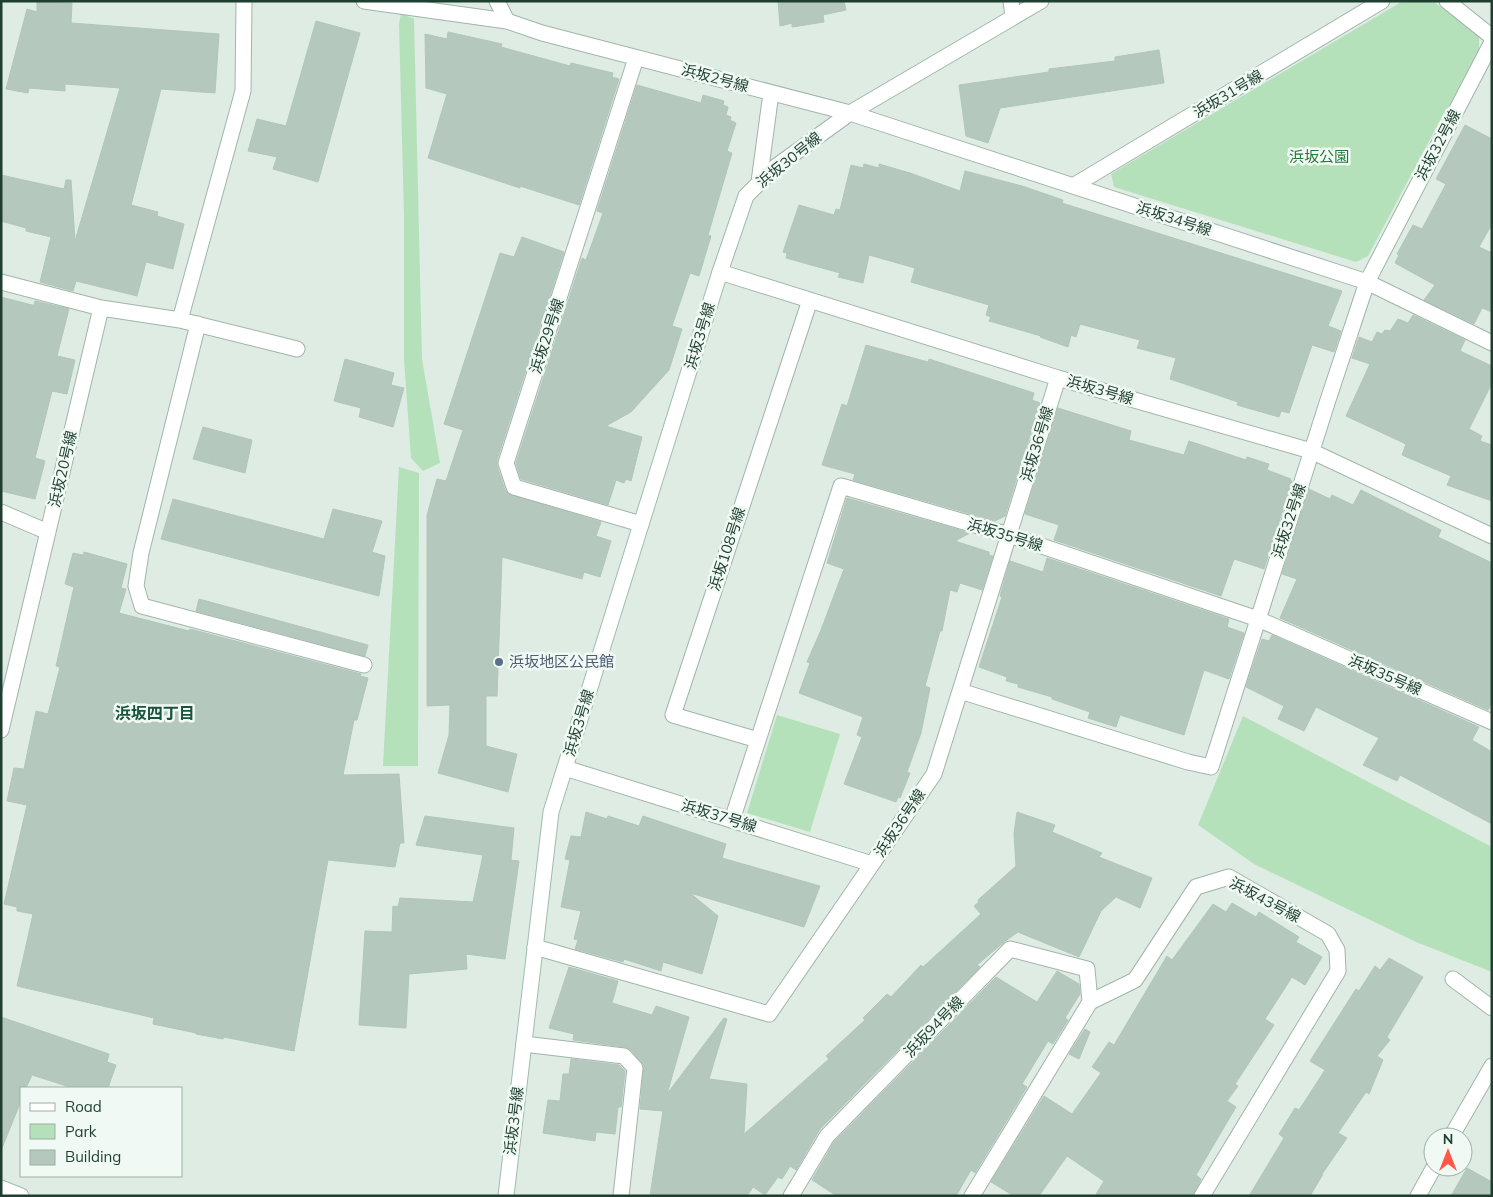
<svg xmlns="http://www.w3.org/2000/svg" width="1493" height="1197" viewBox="0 0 1493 1197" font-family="Mulish,'Noto Sans JP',sans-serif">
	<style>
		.green { fill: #b5e1ba }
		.building { fill: #b4c8bd; stroke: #b1c7ba }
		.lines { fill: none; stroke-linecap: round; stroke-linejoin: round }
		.lane-casing { stroke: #a1b5aa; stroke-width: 17 }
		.street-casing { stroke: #a1b5aa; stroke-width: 17 }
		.secondary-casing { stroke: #9fbdad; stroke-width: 17 }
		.lane { stroke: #fff; stroke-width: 15 }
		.street { stroke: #fff; stroke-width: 15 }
		.secondary { stroke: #fff; stroke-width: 15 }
		.service-dot { fill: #5c6f8a; stroke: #f0f9f3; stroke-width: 2 }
		.labels { text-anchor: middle; stroke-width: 5; stroke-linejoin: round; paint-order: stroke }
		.street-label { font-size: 15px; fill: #1e3f30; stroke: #f0f9f3 }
		.park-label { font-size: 15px; fill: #237a36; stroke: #f0f9f3 }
		.service-label { font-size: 15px; fill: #4e5e75; stroke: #f0f9f3; text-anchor: start }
		.neighbourhood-label { font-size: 16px; font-weight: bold; fill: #18533b; stroke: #f0f9f3 }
	</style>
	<rect width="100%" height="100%" fill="#dfece4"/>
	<path class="green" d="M1403 1H1433L1479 37V51L1447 113H1444L1368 256 1356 262 1114 187 1111 174Z
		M401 13 414 19 422 359 440 463 423 471 411 458 404 360V216L399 24Z
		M399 467 419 473 418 766H383Z
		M777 715 840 734 810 832 747 813Z
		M1243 716 1492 847V972L1416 942 1254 864 1198 825Z"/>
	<path class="building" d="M778 1H844L846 10 823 15 824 22 792 27V23L780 26Z
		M37 2 72 3 71 23 219 34 215 93 161 89 131 205 158 212 157 216 184 224 173 269 146 262 137 296 76 281 73 291 40 282 51 237 26 231V228L1 221V175L64 189 66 180H71L75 241 120 88 65 84V91L29 88 28 93 6 89 27 9 37 12Z
		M316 21 360 33 318 182 273 169 277 157 248 151 257 119 286 126Z
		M448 32 502 44 501 47 570 66 571 63 613 73 612 77 619 79 579 205 520 186V188L428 158 447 94 426 88 425 34 447 39Z
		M1159 50 1164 83 1000 108 988 143 966 136 959 85 1049 72V69L1115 61V57Z
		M637 85 701 103 703 95 724 101 723 105 728 107 726 115 731 117 730 120 736 123 727 151 732 153 708 235 711 236 699 276 690 273 672 326 682 329 669 370 631 412 606 426 642 437 631 481 626 479 624 483 616 480 608 505 521 479 516 463 582 258 586 260 603 213 597 211Z
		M1465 125 1492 139V224L1479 247 1492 253V312L1482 308 1474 324 1424 300 1435 285 1395 263 1399 255 1397 254 1413 225 1422 229 1446 184 1436 179Z
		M864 164 879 168V164L910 173 960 191 965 171 1022 186 1063 200 1062 203 1342 291 1328 326 1341 331 1334 352 1312 345 1289 413 1281 411 1279 417 1237 405 1238 402 1170 379 1176 358 1137 348 1140 340 1080 324 1076 337 1071 335 1068 347 1040 337 1041 336 989 321 991 317 986 315 989 305 911 282 915 268 869 255 863 283 838 277 840 273 786 258 787 253 783 252 799 205 834 215 836 209 840 210 851 165 863 168Z
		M522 237 564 252 497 460V466L505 490 508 494 601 522 596 536 611 541 600 577 584 572 582 579 502 557 497 696H486V746L517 754 508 792 438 773 449 735 450 705 427 706V515L437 479 446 481 463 430 444 424 500 253 514 257Z
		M1 297 32 305H34L35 301 69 309 57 356 75 360 67 394 52 391 35 458 45 461 35 499 1 491Z
		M1413 315 1465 340 1460 351 1492 366V383L1469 429 1482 436 1480 441 1492 445V501L1447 485 1451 476 1402 455 1406 444 1346 416 1370 364 1352 358 1359 337 1372 342 1377 332 1382 334 1385 330 1390 331 1398 319 1408 323Z
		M866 345 928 362 929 359 1034 393 1032 400 1040 403 1005 516 995 521 853 480 855 474 822 465 842 404 847 406Z
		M345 359 394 373 391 385 404 388 393 427 359 417 361 408 334 401Z
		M1058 408 1131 431 1129 440 1184 455 1189 441 1246 460 1247 457 1269 464 1267 470 1291 479 1290 480 1292 481 1264 569 1234 559 1221 596 1054 540 1059 525 1025 514Z
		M203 427 252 440 245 473 193 459Z
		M1309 489 1330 499 1332 495 1353 505 1361 490 1441 530 1438 537 1492 563V702L1488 710 1280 618 1297 579 1282 574Z
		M847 498 970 533 955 541 989 552V555L993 556 982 590 960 583 957 592 950 590 942 631H940L925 686 930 688 921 733 907 772 910 773 900 798 898 797 896 802 844 784 862 737 857 735 863 717 799 693 810 663 807 662 821 630 844 569 827 563Z
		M173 499 324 539 333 509 382 521 372 552 385 556 379 596 161 539Z
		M84 552 127 564 121 588 126 589 119 613 189 631 190 629 361 674 360 676 368 678 357 720H354L343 775 399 774 404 843H400L395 867 328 860 294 1051 224 1037 223 1039 196 1034V1033L153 1024 154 1018 17 986 33 914 17 911V907L4 904 27 805 7 801 14 768 24 769 36 711 48 714 60 667 56 666 74 587 65 584 73 553 83 555Z
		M1047 558 1229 619 1227 627 1244 633 1229 679 1204 670 1184 735 1120 715 1116 727 1088 718 1090 712 1052 699V697L1018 687V684L1006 681 1007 677 979 667 1002 597 1000 596 1010 561 1043 572Z
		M199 599 368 645 365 656 196 611Z
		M1272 635 1479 727 1472 740 1492 752V824L1400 775 1397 781 1363 765 1379 738 1316 707 1304 731 1278 719 1284 706 1246 687 1262 639 1269 641Z
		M586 812 607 819 608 816 639 826 643 816 726 844 722 858 820 886 804 927 690 893 718 916 702 974 663 962 661 971 624 959 623 962 575 949 578 940 574 939 581 911 561 907 570 860 565 859 571 836 581 837Z
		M1017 812 1055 825 1052 832 1102 853 1099 857 1152 878 1140 908 1116 897 1101 911 1079 957 1018 932 1004 942 977 965 980 967 820 1129 796 1170 790 1166 782 1179 778 1177 765 1195 753 1187 747 1196H650L663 1111 640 1109 644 1065 630 1049 625 1047 573 1040 574 1034 549 1028 569 967 618 981 612 1003 652 1015 656 1006 689 1017 667 1094 724 1018 727 1019 709 1079 747 1084 744 1134 829 1059 826 1056 865 1020 863 1018 887 994 891 997 921 965 923 967 981 914 974 906 979 902 978 900 1016 866 1014 834Z
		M425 816 514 828 511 860 519 861 505 959 466 954 467 969 409 974 406 1028 359 1025 365 931 392 932 393 906 398 907 400 898 473 902 483 855 416 845Z
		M1232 903 1256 917 1259 912 1299 937 1296 942 1322 957 1305 985 1292 977 1265 1019 1274 1025 1235 1084 1238 1086 1227 1101 1236 1107 1196 1175 1201 1179 1193 1196H1095L1104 1181 1067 1156 1039 1196H1014L991 1182 1044 1096 1072 1114 1101 1073 1092 1067 1109 1042 1114 1045 1167 956 1172 960 1213 904 1226 912Z
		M1389 958 1423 977 1387 1037 1390 1040 1377 1056 1383 1060 1369 1094 1366 1092 1338 1133 1347 1138 1322 1174H1323L1310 1196H1249L1284 1138 1279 1134 1295 1108 1299 1110 1325 1070 1310 1061 1356 989 1359 991 1375 966 1380 970Z
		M1057 971 1079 984 1080 994 1065 1018 1068 1020 1053 1044 1048 1041 1022 1084 1027 1087 975 1173 971 1170 956 1196H837L812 1180 834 1142 996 977 1037 1002Z
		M1 1017 109 1054 107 1062 116 1065 108 1088H73L32 1075 26 1088H21V1101L2 1148Z
		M1085 1029 1090 1032 1079 1059 1069 1054Z
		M571 1059 619 1065 625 1071 621 1107H618L615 1134 596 1132 595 1141 543 1133 548 1100 560 1101 563 1074H569Z
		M1467 1168 1492 1182V1196H1451Z"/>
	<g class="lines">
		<g class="lane-casing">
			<path id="lane" d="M497 1 507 21
				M1011 1 1013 17
				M198 324 141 553 136 586 142 606 364 665
				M1453 979 1492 1008"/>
		</g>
		<g class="street-casing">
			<path id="street" d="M364 1 507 21 542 33 850 113 1041 1
				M1447 1 1492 37
				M636 58 506 463 514 487 641 524
				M759 182 771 93
				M1073 186 1382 1
				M1 282 101 308 1 730
				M101 308 180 320 297 349
				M180 320 243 91 244 1
				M1492 343 1367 282 850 113 774 168 746 196 720 272 1058 378 1311 451 1492 536
				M1 512 48 532
				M960 691 1188 762 1211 767 1328 400 1367 282 1492 42
				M758 740 673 715 810 300
				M565 768 872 864
				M732 820 841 486 1009 535 1258 619 1492 722
				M535 947 769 1014 934 774 1058 378
				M524 1044 624 1056 635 1068 621 1196
				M1451 1137 1492 1066
				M791 1196 827 1136 1010 949 1087 969 1090 1002
				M972 1196 1090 1002 1135 980 1196 887 1229 877 1328 934 1337 950 1338 971 1202 1196
				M1418 1196 1434 1167"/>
		</g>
		<g class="secondary-casing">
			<path id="secondary" d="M1 1188 21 1196
				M506 1196 551 812 720 272"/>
		</g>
		<use href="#lane" class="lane"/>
		<use href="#street" class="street"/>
		<use href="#secondary" class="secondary"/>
	</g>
	<circle class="service-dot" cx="499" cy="662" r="5"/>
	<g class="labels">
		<g class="street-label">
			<text transform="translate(715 78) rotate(15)" y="5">浜坂2号線</text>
			<text transform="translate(1228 94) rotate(-31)" y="5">浜坂31号線</text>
			<text transform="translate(1438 145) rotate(-62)" y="5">浜坂32号線</text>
			<text transform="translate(789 160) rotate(-39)" y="5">浜坂30号線</text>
			<text transform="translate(1174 219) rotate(18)" y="5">浜坂34号線</text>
			<text transform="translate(547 336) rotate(-72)" y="5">浜坂29号線</text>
			<text transform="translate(700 336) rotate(-73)" y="5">浜坂3号線</text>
			<text transform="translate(1100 390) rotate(16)" y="5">浜坂3号線</text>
			<text transform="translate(1037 444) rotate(-73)" y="5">浜坂36号線</text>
			<text transform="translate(63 469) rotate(-77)" y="5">浜坂20号線</text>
			<text transform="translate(1289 521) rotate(-72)" y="5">浜坂32号線</text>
			<text transform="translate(1005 535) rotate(17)" y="5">浜坂35号線</text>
			<text transform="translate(727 549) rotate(-72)" y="5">浜坂108号線</text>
			<text transform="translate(1385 675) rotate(24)" y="5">浜坂35号線</text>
			<text transform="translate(579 723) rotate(-73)" y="5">浜坂3号線</text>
			<text transform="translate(719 816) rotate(17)" y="5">浜坂37号線</text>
			<text transform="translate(900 823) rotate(-56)" y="5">浜坂36号線</text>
			<text transform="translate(1265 900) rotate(28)" y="5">浜坂43号線</text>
			<text transform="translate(934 1027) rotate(-46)" y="5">浜坂94号線</text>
			<text transform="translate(514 1121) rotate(-83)" y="5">浜坂3号線</text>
		</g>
		<g class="park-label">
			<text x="1319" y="162">浜坂公園</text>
		</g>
		<g class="service-label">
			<text x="509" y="667">浜坂地区公民館</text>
		</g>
		<g class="neighbourhood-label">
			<text x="155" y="719">浜坂四丁目</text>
		</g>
	</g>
	<rect width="1493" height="1197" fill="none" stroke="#1e3f30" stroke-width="5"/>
	<rect x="20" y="1087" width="162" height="90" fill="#f0f9f3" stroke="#9cafa5"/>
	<rect x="30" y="1103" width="25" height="8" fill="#ffffff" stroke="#9cafa5"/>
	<text x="65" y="1112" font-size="15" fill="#1e3f30">Road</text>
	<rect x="30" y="1124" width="25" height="15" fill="#b5e1ba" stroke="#9cafa5"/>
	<text x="65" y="1137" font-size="15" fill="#1e3f30">Park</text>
	<rect x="30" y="1150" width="25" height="15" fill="#b4c8bd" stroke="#9cafa5"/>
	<text x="65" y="1162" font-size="15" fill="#1e3f30">Building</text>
	<g transform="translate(1448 1152)"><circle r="24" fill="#f0f9f3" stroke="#9cafa5"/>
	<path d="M0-4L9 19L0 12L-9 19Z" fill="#ff584b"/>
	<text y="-8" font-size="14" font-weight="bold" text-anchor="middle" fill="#1e3f30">N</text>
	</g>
</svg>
